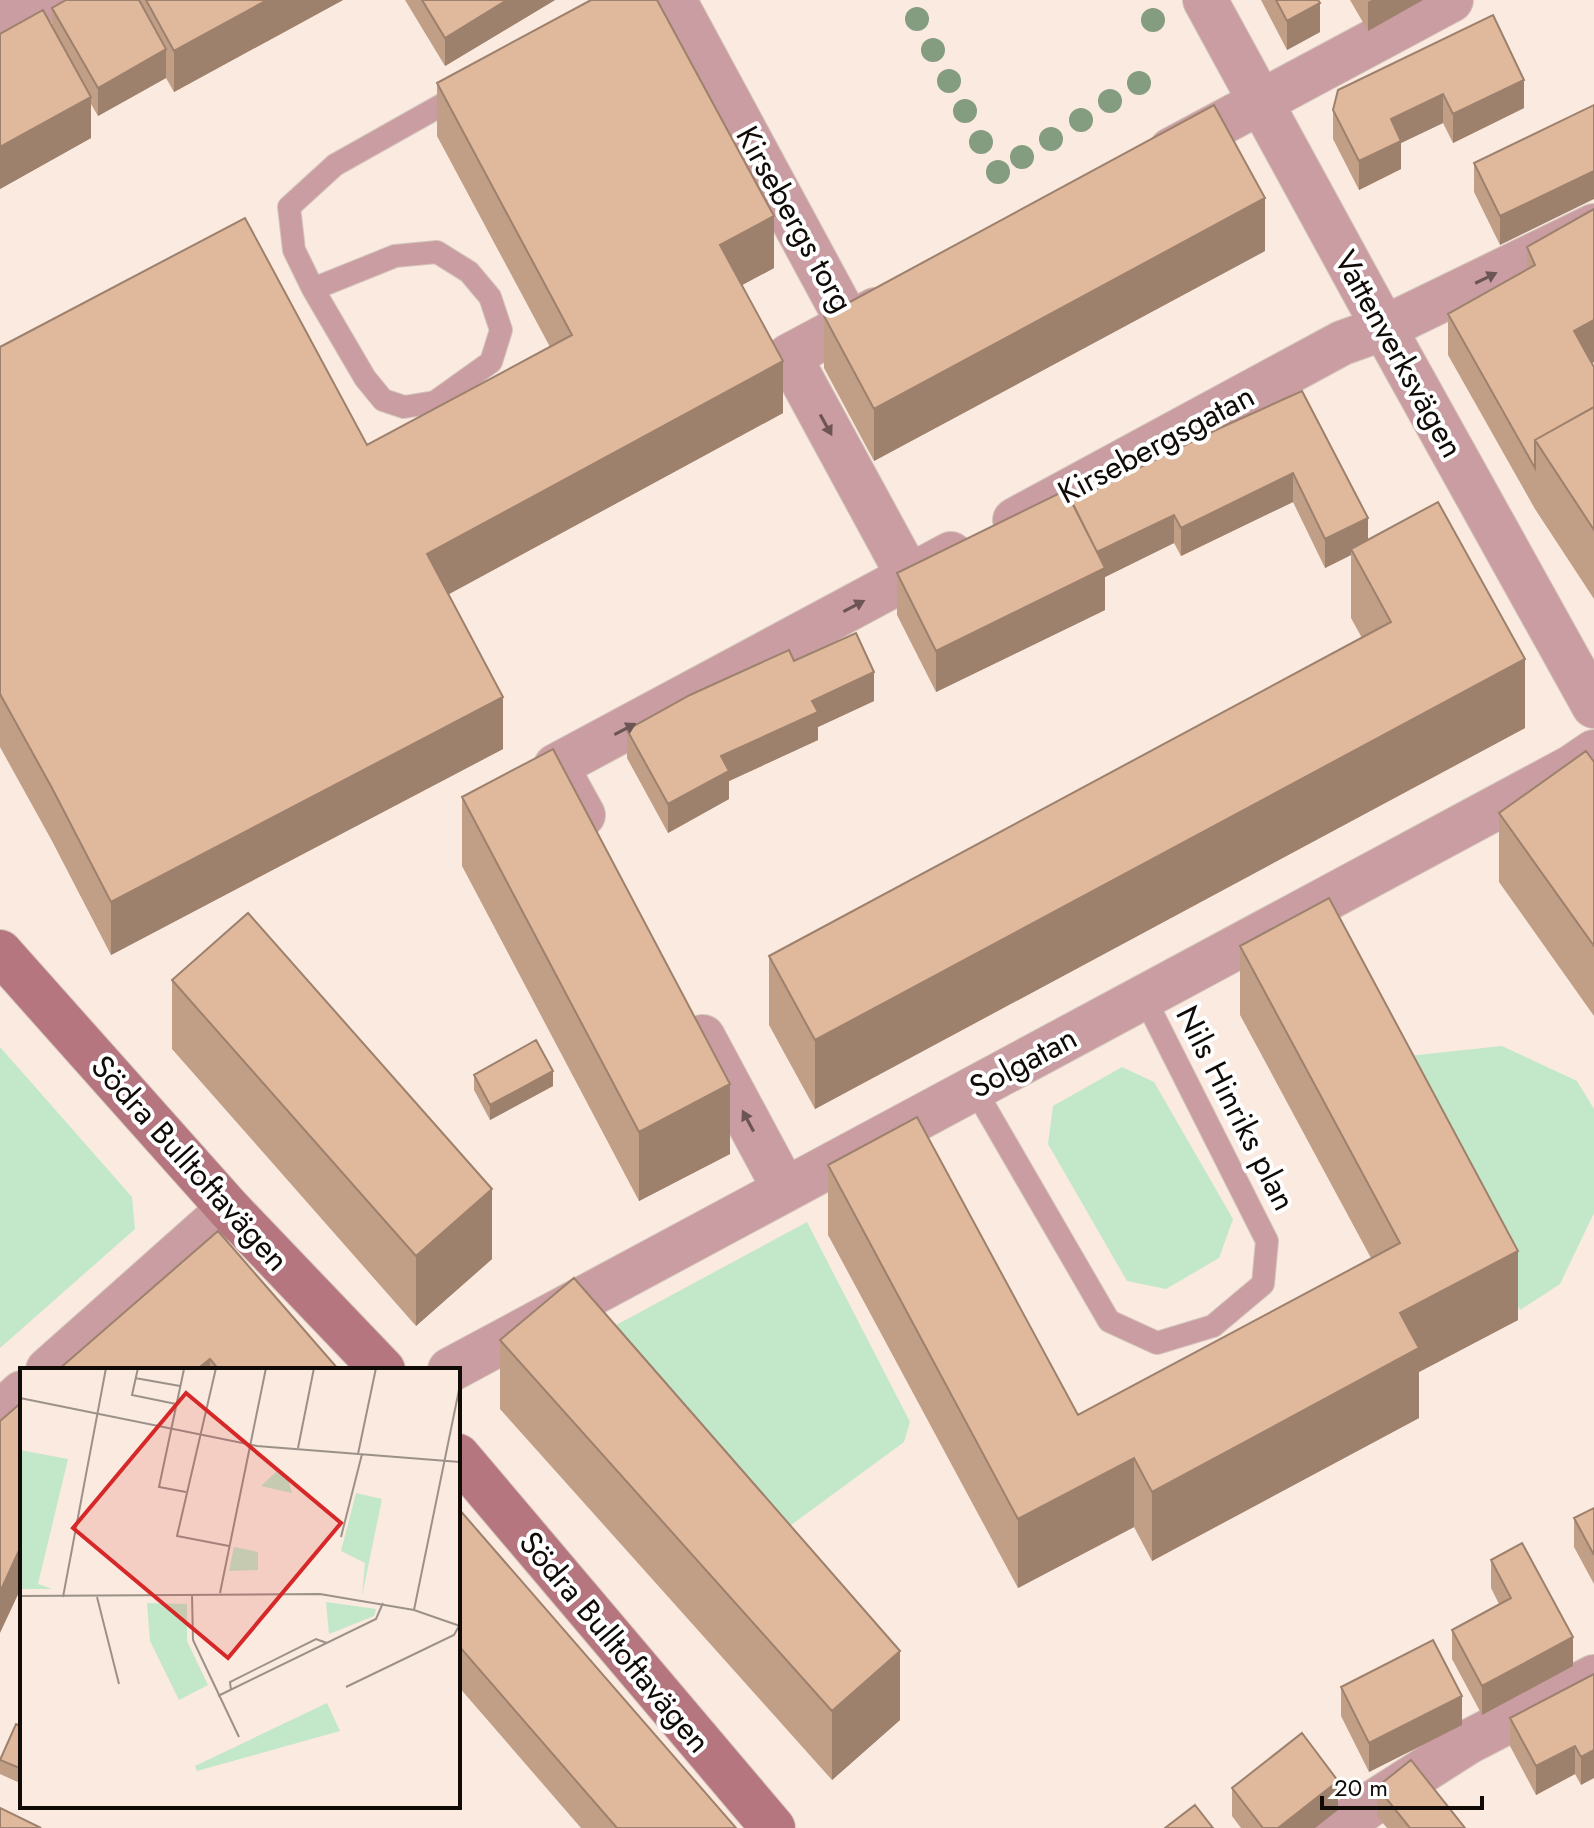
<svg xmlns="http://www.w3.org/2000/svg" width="1594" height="1828" viewBox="0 0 1594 1828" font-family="Jost,sans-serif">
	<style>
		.green { fill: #c3e7c9 }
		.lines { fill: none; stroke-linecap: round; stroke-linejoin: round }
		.lane-casing { stroke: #d5c6bc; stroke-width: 24 }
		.street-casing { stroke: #d5c6bc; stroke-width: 46 }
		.secondary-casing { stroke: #d5c6bc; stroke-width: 46 }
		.lane { stroke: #ca9da3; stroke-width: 22 }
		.street { stroke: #ca9da3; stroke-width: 44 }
		.secondary { stroke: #b67680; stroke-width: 44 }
		.tree { fill: #849c80 }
		.wall { fill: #c19e86 }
		.shaded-wall { fill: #9d816d }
		.building { fill: #e0b89c; stroke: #9d816d; stroke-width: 2 }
		.oneway { fill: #6d5455 }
		.labels { text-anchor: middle; stroke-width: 8; stroke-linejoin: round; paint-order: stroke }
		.street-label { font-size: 32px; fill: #100b07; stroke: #fff }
		.inset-road { fill: none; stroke: #9c9189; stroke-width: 2 }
		.view { fill: #d62828; fill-opacity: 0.15; stroke: #d62828; stroke-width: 4 }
		.inset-edge { fill: none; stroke: #100b07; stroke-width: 4 }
	</style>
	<rect width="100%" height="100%" fill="#faeadf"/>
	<path class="green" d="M1502 1046 1577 1081 1594 1109V1213L1560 1284 1520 1310 1389 1058Z
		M0 1047 132 1197 135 1229 0 1348Z
		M1122 1067 1154 1082 1233 1219 1219 1258 1166 1289 1127 1281 1048 1144 1053 1106Z
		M807 1222 910 1422 904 1442 787 1528 607 1330Z"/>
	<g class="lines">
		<g class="lane-casing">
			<path id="lane" d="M313 289 395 256 437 252 469 272 490 297 501 330 491 362 435 402 404 407 383 400 365 378 327 313 313 289 294 250 289 207 335 165 463 93
				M974 1088 1109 1321 1157 1343 1213 1326 1263 1284 1267 1241 1144 997"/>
		</g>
		<g class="street-casing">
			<path id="street" d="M674 0 849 324
				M1205 0 1384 328 1594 706
				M0 25 46 0
				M1171 150 1451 0
				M875 310 789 356 909 577
				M1015 520 1342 343 1384 328 1594 226
				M583 815 556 766 951 554
				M703 1037 785 1190
				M48 1370 229 1209
				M450 1370 1572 767 1594 752
				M0 1413 22 1393
				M1338 1828 1371 1804 1468 1742 1594 1677"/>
		</g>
		<g class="secondary-casing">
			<path id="secondary" d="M0 952 229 1209 383 1370
				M458 1456 773 1828"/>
		</g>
		<use href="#lane" class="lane"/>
		<use href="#street" class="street"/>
		<use href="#secondary" class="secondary"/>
	</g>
	<g class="tree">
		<circle cx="917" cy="19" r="12"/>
		<circle cx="1153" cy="20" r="12"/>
		<circle cx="933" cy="50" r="12"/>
		<circle cx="949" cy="81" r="12"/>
		<circle cx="1139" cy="83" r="12"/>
		<circle cx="1110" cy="101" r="12"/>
		<circle cx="965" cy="111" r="12"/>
		<circle cx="1081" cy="120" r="12"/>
		<circle cx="1051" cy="139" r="12"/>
		<circle cx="981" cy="142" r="12"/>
		<circle cx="1022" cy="157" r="12"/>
		<circle cx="998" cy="172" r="12"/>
	</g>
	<path class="wall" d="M66 0H343L174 92 166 78 98 116 91 104V138L0 189V34L52 27V8Z
		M405 0H555L445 66Z
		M1261 0H1318L1320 32 1287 50Z
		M1350 0H1423L1368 31Z
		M1493 15 1524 108 1453 143 1443 123 1401 143V169L1359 190 1333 139V110Z
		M437 83 774 268 742 285 783 413 449 594 503 749 111 955 52 841 0 747V347L367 445 550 347 437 136Z
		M1594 105 1500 245 1474 192V163Z
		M1527 247 1594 367V599L1535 509 1448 355V314L1527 269Z
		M1265 251 874 461 824 368V316Z
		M1302 391 1368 540 1525 728 815 1109 769 1025V956L1362 638 1351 618V555L1325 568 1293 502 1181 556 1174 543 1105 577V610L936 692 897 615V573L1071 501Z
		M794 661 874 701 818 727V740L729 781V799L668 833 627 758V730Z
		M1594 762V1016L1499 882V813Z
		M462 797 730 1154 639 1201 462 866Z
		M1240 946 1518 1320 1419 1372V1418L1152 1561 1134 1527 1018 1588 828 1235V1165L1078 1415 1371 1258 1240 1015Z
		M172 980 492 1259 416 1326 172 1049Z
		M474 1075 553 1086 490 1120 474 1090Z
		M218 1231 339 1370H58Z
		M500 1340 900 1720 832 1780 500 1409Z
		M458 1508 736 1828H581L458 1686Z
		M1594 1508V1584L1574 1547V1518Z
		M1491 1560 1573 1666 1482 1715 1452 1659V1630L1499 1604 1491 1588Z
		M1594 1674 1581 1785 1575 1774 1536 1795 1510 1746V1718Z
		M1341 1687 1462 1725 1369 1772 1341 1716Z
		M22 1727V1784L0 1774V1760Z
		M1377 1787 1465 1828H1387L1377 1816Z
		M1232 1788 1338 1810 1315 1828H1241L1232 1816Z"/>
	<path class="shaded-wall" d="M267 0H343L174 92V51Z
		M507 0H555L445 66V38Z
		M1372 0H1423L1368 31V2Z
		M1320 3V32L1287 50V21Z
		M166 49V78L98 116V88Z
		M1524 80V108L1453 143V114Z
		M1443 94V123L1401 143V169L1359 190V161L1391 119Z
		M91 97V138L0 189V147Z
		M1594 171V199L1500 245V216Z
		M1265 198V251L874 461V409Z
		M774 216V268L720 297V245Z
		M1594 320V362L1574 373V331Z
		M783 361V413L427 606V554Z
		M1293 473V502L1181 556V528Z
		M1174 515V543L1105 577V610L936 692V651L1092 555Z
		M1368 518V547L1351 549V555L1325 568V539Z
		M1525 659V728L815 1109V1040Z
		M874 672V701L818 727V740L729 781V799L668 833V804L721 756 812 701Z
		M503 697V749L111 955V902Z
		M553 1071V1086L490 1120V1105Z
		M730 1084V1154L639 1201V1132Z
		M492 1189V1259L416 1326V1256Z
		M1518 1251V1320L1419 1372V1418L1152 1561V1492L1400 1313Z
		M210 1359V1370H196Z
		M1134 1458V1527L1018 1588V1519Z
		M22 1544V1586L0 1633V1592Z
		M1573 1637V1666L1482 1715V1686Z
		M900 1651V1720L832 1780V1711Z
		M1462 1696V1725L1369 1772V1743Z
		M1575 1746V1774L1536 1795V1766Z
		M1594 1750V1778L1581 1785V1757Z
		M1338 1781V1810L1315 1828H1278Z"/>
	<path class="building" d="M66 0H139L166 49 98 88 52 8Z
		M146 0H267L174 51Z
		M422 0H507L445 38Z
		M591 0H657L774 216 720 245 783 361 427 554 503 697 111 902 52 788 0 694V347L245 218 367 445 572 335 437 83Z
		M1276 0H1318L1320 3 1287 21Z
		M43 10 91 97 0 147V34Z
		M1493 15 1524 80 1453 114 1443 94 1391 119 1401 141 1359 161 1333 110 1338 90Z
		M1214 105 1265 198 874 409 824 316Z
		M1594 105V171L1500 216 1474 163Z
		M1594 209V320L1574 331 1594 367V407L1535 440V468L1448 314 1535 265 1527 247Z
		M1302 391 1368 518 1325 539 1293 473 1181 528 1174 515 1097 552 1071 501 1220 428Z
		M1594 407V530L1535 440Z
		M1066 490 1105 568 936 651 897 573Z
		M1438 502 1525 659 815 1040 769 956 1391 622 1351 549Z
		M856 633 874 672 812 701 818 712 721 756 729 771 668 804 627 730 690 695 789 650 794 661Z
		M553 749 730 1084 639 1132 462 797Z
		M1586 751 1594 762V946L1499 813Z
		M1329 898 1518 1251 1400 1313 1419 1348 1152 1492 1134 1458 1018 1519 828 1165 917 1117 1078 1415 1400 1243 1240 946Z
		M248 913 492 1189 416 1256 172 980Z
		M536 1040 553 1071 490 1105 474 1075Z
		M218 1231 339 1370H219L210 1359 196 1370H58Z
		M574 1278 900 1651 832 1711 500 1340Z
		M22 1402V1544L0 1592V1421Z
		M458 1508 736 1828H617L458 1645Z
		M1594 1508V1555L1574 1518Z
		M1522 1543 1573 1637 1482 1686 1452 1630 1511 1598 1491 1560Z
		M1433 1640 1462 1696 1369 1743 1341 1687Z
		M1594 1674V1750L1581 1757 1575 1746 1536 1766 1510 1718Z
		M16 1724 22 1727V1769L0 1760Z
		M1302 1733 1338 1781 1278 1828H1263L1232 1788Z
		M1411 1760 1465 1828H1410L1377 1787Z
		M1195 1805 1213 1828H1165Z
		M0 1808 41 1828H0Z"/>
	<defs><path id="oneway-solid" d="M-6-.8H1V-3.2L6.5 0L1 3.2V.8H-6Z" transform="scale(2)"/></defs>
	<g class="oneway">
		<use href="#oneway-solid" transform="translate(1486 278) rotate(-26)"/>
		<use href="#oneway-solid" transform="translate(826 425) rotate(61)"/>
		<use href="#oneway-solid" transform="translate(854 606) rotate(-28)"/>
		<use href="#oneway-solid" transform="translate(625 729) rotate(-28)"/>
		<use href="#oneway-solid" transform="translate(748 1121) rotate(-118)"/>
	</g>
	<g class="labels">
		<g class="street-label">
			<text transform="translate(795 219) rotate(61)" y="11">Kirsebergs torg</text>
			<text transform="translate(1399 354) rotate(61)" y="11">Vattenverksvägen</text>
			<text transform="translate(1156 444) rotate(-28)" y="11">Kirsebergsgatan</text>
			<text transform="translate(1023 1062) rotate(-28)" y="11">Solgatan</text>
			<text transform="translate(1236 1108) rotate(63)" y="11">Nils Hinriks plan</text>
			<text transform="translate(190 1163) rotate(48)" y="11">Södra Bulltoftavägen</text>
			<text transform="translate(615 1642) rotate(50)" y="11">Södra Bulltoftavägen</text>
		</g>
	</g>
	<g transform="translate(20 1368)">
		<rect width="440" height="440" fill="#faeadf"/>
		<path d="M0 82 48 91 18 216 32 221H0ZM256 104 268 111 272 125 241 118ZM336 125 362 131 342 228 345 195 321 183ZM214 179 238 184V202L209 203ZM306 234 356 241 354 248 309 266ZM127 235 167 236V273L188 317 159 332 130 273ZM307 335 320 363 177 403 175 398Z" fill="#c3e7c9"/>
		<path class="inset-road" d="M118 0 112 27 156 36M157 0 164 1 139 119 166 124M196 0 157 168 209 178M115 10 160 18M0 30 237 78 440 94M278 80 294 0M338 86 356 0M321 169 342 86M200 225 246 0M172 227 173 272 219 369M0 228 300 226 394 242 440 258M43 229 86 0M77 229 99 316M394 242 440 17M326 319 434 267 439 258M211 322 210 314 296 271 307 275M198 328 356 251 363 235"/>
		<path class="view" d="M166 25 321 155 208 290 53 160Z"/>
		<rect width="440" height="440" class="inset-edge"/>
	</g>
	<path d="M1322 1796v12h160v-12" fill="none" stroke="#100b07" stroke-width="4"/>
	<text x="1334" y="1796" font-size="24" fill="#100b07" stroke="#ffffff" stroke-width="6" paint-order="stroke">20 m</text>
</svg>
